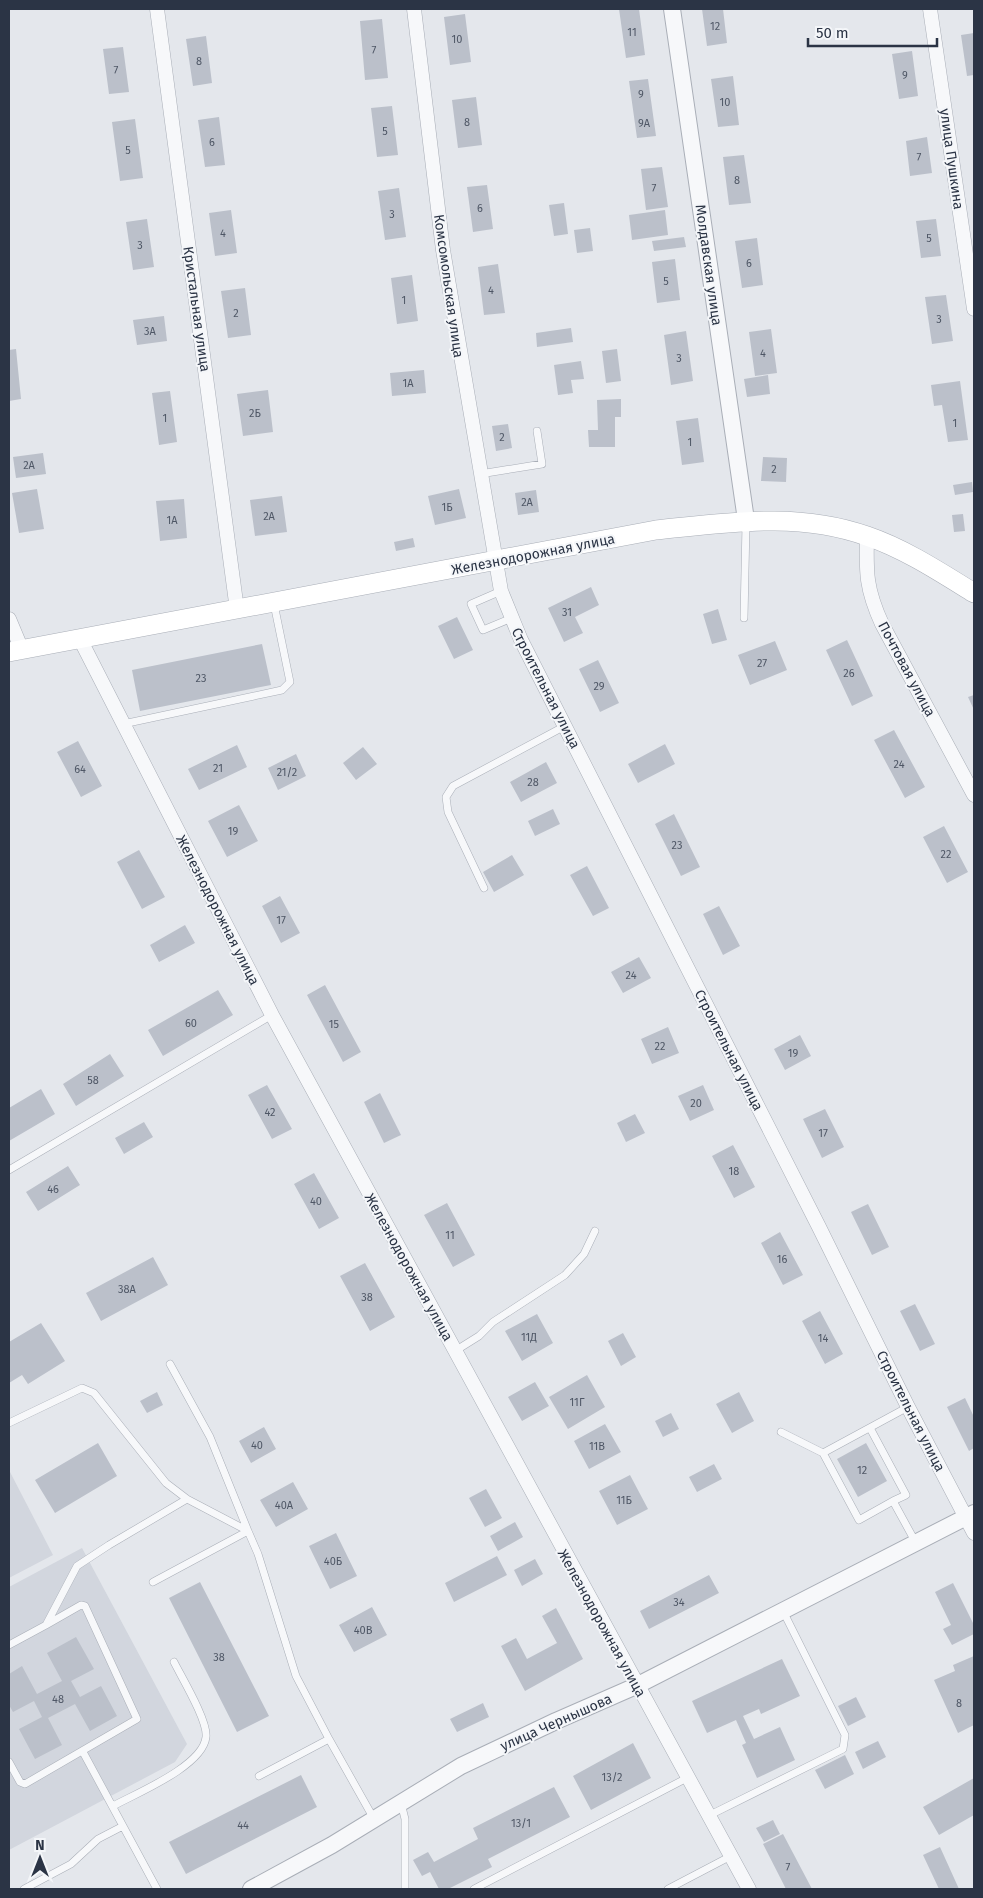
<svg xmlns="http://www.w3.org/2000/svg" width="983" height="1898" viewBox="0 0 983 1898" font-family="'Fira Sans',sans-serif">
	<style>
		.built { fill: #d2d6de }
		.building { fill: #bbc0ca }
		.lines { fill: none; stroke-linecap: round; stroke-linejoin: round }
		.service-casing { stroke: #a9aeb7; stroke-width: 8 }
		.minor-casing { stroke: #a9aeb7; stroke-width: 15 }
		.tertiary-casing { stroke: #a9aeb7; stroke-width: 18 }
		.secondary-casing { stroke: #a9aeb7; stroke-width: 20 }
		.service { stroke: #f7f8fa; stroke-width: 7 }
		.minor { stroke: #f7f8fa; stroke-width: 14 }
		.tertiary { stroke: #f7f8fa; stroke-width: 16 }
		.secondary { stroke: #fff; stroke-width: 19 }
		.labels { text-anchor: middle; stroke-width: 4; stroke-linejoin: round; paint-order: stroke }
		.number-label { font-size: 11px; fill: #4f5766 }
		.street-label { font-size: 14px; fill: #2b3445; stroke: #f4f6f9 }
	</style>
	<rect width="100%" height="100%" fill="#e4e7ec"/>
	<path class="built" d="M9 1470 53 1555 9 1578Z
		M82 1548 187 1744 175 1762 9 1850V1587Z"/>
	<path class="building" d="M619 9H639L645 55 626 58Z
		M702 9H723L727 43 707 46Z
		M465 14 471 62 450 65 444 17Z
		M382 19 388 78 365 80 360 21Z
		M974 33V75L967 76 961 35Z
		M206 36 212 83 193 86 186 39Z
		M123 47 129 92 109 94 103 49Z
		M912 51 918 96 899 99 892 54Z
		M733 76 739 125 718 127 711 79Z
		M648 79 656 136 637 138 629 81Z
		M476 97 482 145 458 148 452 100Z
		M392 106 398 155 377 157 371 108Z
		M219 117 225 165 205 167 198 120Z
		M135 119 143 178 120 181 112 122Z
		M927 137 932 173 910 176 906 141Z
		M744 155 751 203 729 205 723 157Z
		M662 167 668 207 646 210 641 169Z
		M487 185 493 229 473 232 467 187Z
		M399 188 406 237 385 240 378 191Z
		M564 203 568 234 554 236 549 205Z
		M231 210 237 253 215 256 209 213Z
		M665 210 668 235 632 240 629 215Z
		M147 219 154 267 133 270 126 222Z
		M936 219 941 256 921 258 916 221Z
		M590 228 593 251 577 253 574 230Z
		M684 237 686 247 654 251 652 241Z
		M757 238 763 285 742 288 735 241Z
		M675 259 680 300 657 303 652 262Z
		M498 264 505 313 484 315 478 267Z
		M412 275 418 321 397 324 391 278Z
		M245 288 251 335 228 338 221 291Z
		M946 295 953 341 932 344 925 297Z
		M164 316 167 341 137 345 133 320Z
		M571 328 573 342 537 347 536 333Z
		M771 329 777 373 755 376 749 332Z
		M686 331 693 381 671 385 664 335Z
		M16 349 21 399 9 401V350Z
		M617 349 621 381 606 383 602 351Z
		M581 361 584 379 571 380 573 393 558 395 554 365Z
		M424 370 426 393 392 396 390 373Z
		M768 375 770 394 747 397 744 379Z
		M960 381 968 440 948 442 942 405 934 406 931 385Z
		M268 390 273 432 243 436 237 394Z
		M170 391 177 442 159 445 152 393Z
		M621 399V417H615V447H589L588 430H598L597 400Z
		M698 418 704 462 682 465 676 421Z
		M508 424 512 448 496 451 492 426Z
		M43 453 46 474 16 478 13 457Z
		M763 457 787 458 786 482 761 481Z
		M972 482 973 492 955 495 953 485Z
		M37 489 44 529 19 533 12 493Z
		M459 489 466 518 435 525 428 496Z
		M536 490 539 512 518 515 515 493Z
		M282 496 287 532 255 536 250 500Z
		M184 499 187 538 160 541 156 501Z
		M963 514 965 531 954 532 952 515Z
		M413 538 415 547 396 551 394 542Z
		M591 587 599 605 575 617 583 633 564 642 548 608Z
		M718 609 727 640 712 644 703 614Z
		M457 617 473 650 454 659 438 626Z
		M847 640 873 696 852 706 826 650Z
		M775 641 787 670 750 685 738 655Z
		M262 644 271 685 140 711 132 670Z
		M598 660 619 703 600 712 579 669Z
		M974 695V710L968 697Z
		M894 730 925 787 905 798 874 740Z
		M78 741 102 786 81 797 57 752Z
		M665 744 675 764 638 783 628 764Z
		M237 745 247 767 199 790 188 769Z
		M363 747 377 764 356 780 343 763Z
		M296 754 306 776 278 790 268 768Z
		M546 762 557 783 521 802 510 782Z
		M239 805 258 841 227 857 208 821Z
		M553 809 560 824 535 836 528 821Z
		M674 814 700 867 681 876 655 824Z
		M944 826 968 872 947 883 923 837Z
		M139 850 165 897 142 909 117 862Z
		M512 855 524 875 494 892 483 872Z
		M587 866 609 908 593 916 570 875Z
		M280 896 300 933 281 943 262 906Z
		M719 906 740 946 723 955 703 914Z
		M185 925 195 943 159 962 150 945Z
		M639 957 651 978 623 993 611 972Z
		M325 985 361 1052 343 1062 307 995Z
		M218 990 233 1015 163 1056 148 1030Z
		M668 1027 679 1053 652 1064 641 1039Z
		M800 1035 811 1056 785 1070 774 1049Z
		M110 1054 124 1076 76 1106 63 1084Z
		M267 1085 292 1129 272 1139 248 1095Z
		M703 1085 714 1110 690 1121 678 1096Z
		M41 1089 55 1114 9 1141V1108Z
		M380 1093 401 1135 384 1143 364 1102Z
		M825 1109 844 1147 822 1158 803 1119Z
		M635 1114 645 1133 626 1142 617 1123Z
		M144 1122 153 1137 124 1154 115 1138Z
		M733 1145 755 1187 734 1198 712 1156Z
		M68 1166 80 1185 38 1211 26 1192Z
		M314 1173 339 1218 319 1229 294 1184Z
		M447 1203 475 1255 453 1267 424 1215Z
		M868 1204 889 1247 872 1255 851 1212Z
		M780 1232 803 1275 783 1285 761 1243Z
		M153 1257 168 1285 101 1321 86 1293Z
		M365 1263 395 1317 370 1331 340 1276Z
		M915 1304 935 1344 920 1351 900 1311Z
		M820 1311 843 1354 825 1364 802 1321Z
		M537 1314 553 1343 522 1361 505 1331Z
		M41 1323 65 1361 28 1384 22 1375 9 1383V1342Z
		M623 1333 636 1357 621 1366 608 1341Z
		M587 1375 605 1407 568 1429 549 1397Z
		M535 1382 549 1406 522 1421 508 1397Z
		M157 1392 163 1405 147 1413 140 1401Z
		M739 1392 754 1421 732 1433 716 1404Z
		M965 1398 974 1417V1448L969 1451 947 1407Z
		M671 1413 679 1429 663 1437 655 1421Z
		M605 1424 621 1452 589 1469 574 1441Z
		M264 1427 276 1449 251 1463 239 1441Z
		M98 1443 117 1476 55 1513 35 1480Z
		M866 1443 887 1481 858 1497 837 1459Z
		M714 1464 722 1479 697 1492 689 1477Z
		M630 1475 648 1509 617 1525 599 1491Z
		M293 1482 308 1509 276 1527 260 1500Z
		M486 1489 502 1518 485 1527 469 1498Z
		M515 1522 523 1537 498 1551 490 1536Z
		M336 1533 357 1576 330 1589 309 1546Z
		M497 1556 507 1575 454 1602 445 1583Z
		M535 1559 543 1574 522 1586 514 1570Z
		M709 1575 719 1593 649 1629 640 1611Z
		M200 1582 269 1716 237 1732 169 1598Z
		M953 1583 974 1625V1634L952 1645 943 1629 951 1625 935 1592Z
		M372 1607 387 1635 354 1652 339 1625Z
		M556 1608 583 1659 525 1691 501 1646 516 1638 527 1659 557 1643 542 1616Z
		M76 1637 94 1669 71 1681 80 1697 101 1686 117 1716 90 1731 75 1704 48 1718 62 1745 35 1759 19 1729 42 1717 34 1701 13 1712 9 1705V1674L22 1666 37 1694 62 1681 47 1653Z
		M974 1656V1725L958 1733 934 1680 955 1671 953 1665Z
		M782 1659 800 1696 761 1714 759 1709 743 1716 754 1739 780 1727 795 1760 757 1778 742 1745 746 1743 736 1720 707 1733 692 1701Z
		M856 1697 866 1717 848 1726 838 1706Z
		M483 1703 489 1717 457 1732 450 1719Z
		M878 1741 886 1757 863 1769 855 1752Z
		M633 1743 651 1778 591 1810 573 1776Z
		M845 1755 854 1774 825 1789 815 1770Z
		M301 1775 317 1807 186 1874 169 1842Z
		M974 1778V1815L939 1835 923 1807Z
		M554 1787 570 1817 488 1859 492 1867 448 1889H439L430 1872 422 1876 413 1860 428 1852 434 1862 478 1839 473 1828Z
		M773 1820 780 1834 764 1842 756 1828Z
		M783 1834 812 1889H786L763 1844Z
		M940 1847 959 1889H939L923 1855Z"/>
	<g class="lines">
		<g class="service-casing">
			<path id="service" d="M480 474 542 464 537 431
				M501 591 471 604 483 630 512 618
				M744 618 746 524
				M123 724 282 690 290 682 274 604
				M484 888 448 812 446 797 453 786 565 726
				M9 1170 272 1015
				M455 1351 479 1336 493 1322 565 1275 584 1254 595 1231
				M908 1407 823 1453 859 1520 893 1501 916 1543
				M9 1423 82 1388 94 1393 166 1483 187 1499 248 1531 258 1554 296 1676 329 1739 374 1819
				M870 1428 906 1495 893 1501
				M781 1432 823 1453
				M153 1582 248 1531 210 1437 170 1364
				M9 1645 46 1625 77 1566 109 1545 187 1499
				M83 1752 157 1889
				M9 1762 20 1782 25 1784 137 1719 85 1606 81 1605 46 1625
				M259 1776 329 1739
				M401 1803 405 1819V1889
				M113 1806C137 1793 203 1766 206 1737 208 1721 182 1678 174 1662
				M708 1816 843 1749 845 1735 783 1611
				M24 1889 71 1864 98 1839 123 1826
				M474 1889 687 1778
				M668 1889 731 1856"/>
		</g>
		<g class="minor-casing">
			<path id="minor" d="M157 9 237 610
				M414 9 443 250 501 591 521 640 819 1227 908 1407 974 1533
				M930 9 974 309
				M867 536C866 573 866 589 882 624L974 795
				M9 619 22 650
				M80 639 272 1015 749 1889"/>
		</g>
		<g class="tertiary-casing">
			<path id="tertiary" d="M672 9 746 520
				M251 1889 332 1845 461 1766 556 1721 636 1686 974 1513"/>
		</g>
		<g class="secondary-casing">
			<path id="secondary" d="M9 652 656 530C727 523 797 511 867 536 905 549 940 572 974 593"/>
		</g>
		<use href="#service" class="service"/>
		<use href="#minor" class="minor"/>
		<use href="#tertiary" class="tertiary"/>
		<use href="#secondary" class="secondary"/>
	</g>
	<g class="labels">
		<g class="number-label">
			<text x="715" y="30">12</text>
			<text x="632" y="36">11</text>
			<text x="457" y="43">10</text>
			<text x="374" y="54">7</text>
			<text x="199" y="65">8</text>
			<text x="116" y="74">7</text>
			<text x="905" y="79">9</text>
			<text x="641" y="98">9</text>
			<text x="725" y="106">10</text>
			<text x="467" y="126">8</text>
			<text x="644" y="127">9А</text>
			<text x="385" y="135">5</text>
			<text x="212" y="146">6</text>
			<text x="128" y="154">5</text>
			<text x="919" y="161">7</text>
			<text x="737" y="184">8</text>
			<text x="654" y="192">7</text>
			<text x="480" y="212">6</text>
			<text x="392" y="218">3</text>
			<text x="223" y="237">4</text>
			<text x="929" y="242">5</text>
			<text x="140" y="249">3</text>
			<text x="749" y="267">6</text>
			<text x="666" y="285">5</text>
			<text x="491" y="294">4</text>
			<text x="404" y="304">1</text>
			<text x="236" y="317">2</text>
			<text x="939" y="323">3</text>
			<text x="150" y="335">3А</text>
			<text x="763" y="357">4</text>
			<text x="679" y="362">3</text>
			<text x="408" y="387">1А</text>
			<text x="255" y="417">2Б</text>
			<text x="165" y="422">1</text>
			<text x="955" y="427">1</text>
			<text x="502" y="441">2</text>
			<text x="690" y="446">1</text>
			<text x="29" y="469">2А</text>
			<text x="774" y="473">2</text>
			<text x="527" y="506">2А</text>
			<text x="447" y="511">1Б</text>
			<text x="269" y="520">2А</text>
			<text x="172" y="524">1А</text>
			<text x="567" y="616">31</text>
			<text x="762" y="667">27</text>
			<text x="849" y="677">26</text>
			<text x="201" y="682">23</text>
			<text x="599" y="690">29</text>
			<text x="899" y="768">24</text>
			<text x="218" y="772">21</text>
			<text x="80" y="773">64</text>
			<text x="287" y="776">21/2</text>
			<text x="533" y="786">28</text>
			<text x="233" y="835">19</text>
			<text x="677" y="849">23</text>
			<text x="946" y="858">22</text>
			<text x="281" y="924">17</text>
			<text x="631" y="979">24</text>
			<text x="191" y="1027">60</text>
			<text x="334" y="1028">15</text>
			<text x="660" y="1050">22</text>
			<text x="793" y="1057">19</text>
			<text x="93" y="1084">58</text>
			<text x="696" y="1107">20</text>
			<text x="270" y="1116">42</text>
			<text x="823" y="1137">17</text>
			<text x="734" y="1175">18</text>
			<text x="53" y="1193">46</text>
			<text x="316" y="1205">40</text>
			<text x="450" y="1239">11</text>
			<text x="782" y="1263">16</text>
			<text x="127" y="1293">38А</text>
			<text x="367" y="1301">38</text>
			<text x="529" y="1341">11Д</text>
			<text x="823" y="1342">14</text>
			<text x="577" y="1406">11Г</text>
			<text x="257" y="1449">40</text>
			<text x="597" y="1450">11В</text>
			<text x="862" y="1474">12</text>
			<text x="624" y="1504">11Б</text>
			<text x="284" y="1509">40А</text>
			<text x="333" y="1565">40Б</text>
			<text x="679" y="1606">34</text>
			<text x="363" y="1634">40В</text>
			<text x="219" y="1661">38</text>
			<text x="58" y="1703">48</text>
			<text x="959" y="1707">8</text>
			<text x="612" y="1781">13/2</text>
			<text x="521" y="1827">13/1</text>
			<text x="243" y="1829">44</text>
			<text x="788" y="1871">7</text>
		</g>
		<g class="street-label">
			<text transform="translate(952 159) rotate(82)" y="5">улица Пушкина</text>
			<text transform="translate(709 265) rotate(82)" y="5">Молдавская улица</text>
			<text transform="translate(449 286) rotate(82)" y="5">Комсомольская улица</text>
			<text transform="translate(197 309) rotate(82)" y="5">Кристальная улица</text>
			<text transform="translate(533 554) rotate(-11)" y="5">Железнодорожная улица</text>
			<text transform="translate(907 669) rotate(62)" y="5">Почтовая улица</text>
			<text transform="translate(546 688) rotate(63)" y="5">Строительная улица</text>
			<text transform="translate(218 910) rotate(63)" y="5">Железнодорожная улица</text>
			<text transform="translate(729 1050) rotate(63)" y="5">Строительная улица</text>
			<text transform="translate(409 1267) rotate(61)" y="5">Железнодорожная улица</text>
			<text transform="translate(911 1411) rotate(63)" y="5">Строительная улица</text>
			<text transform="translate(602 1623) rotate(61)" y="5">Железнодорожная улица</text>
			<text transform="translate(556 1722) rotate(-24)" y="5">улица Чернышова</text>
		</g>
	</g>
	<rect width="983" height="1898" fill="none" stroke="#2b3445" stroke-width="20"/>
	<g transform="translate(40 1858)" stroke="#f4f6f9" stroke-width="4" paint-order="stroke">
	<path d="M0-4L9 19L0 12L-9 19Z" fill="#2b3445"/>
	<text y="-8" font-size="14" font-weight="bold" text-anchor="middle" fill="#2b3445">N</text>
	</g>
	<path d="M808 38v8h129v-8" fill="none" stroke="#2b3445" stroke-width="2.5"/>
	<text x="816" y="38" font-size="15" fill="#2b3445" stroke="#f4f6f9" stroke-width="4" paint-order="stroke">50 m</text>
</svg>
